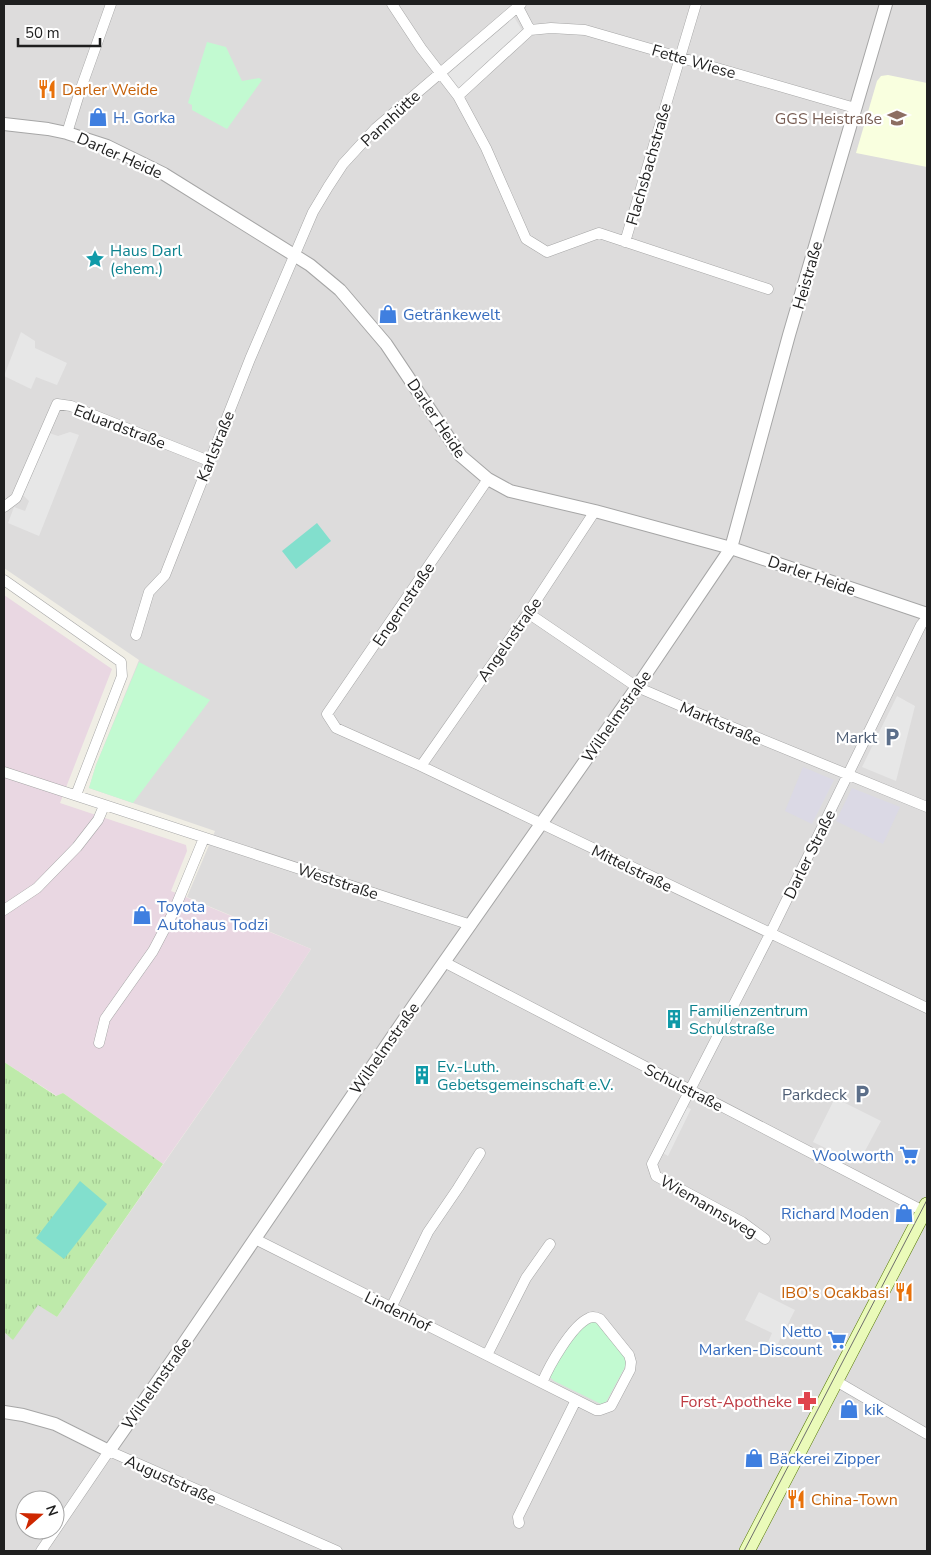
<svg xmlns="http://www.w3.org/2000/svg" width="931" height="1555" viewBox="0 0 931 1555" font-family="'Nunito Sans',sans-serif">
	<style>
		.residential { fill: #dddcdc; fill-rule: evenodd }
		.industrial { fill: #e9d7e2 }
		.education { fill: #f9ffdf }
		.grass { fill: url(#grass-tufts) }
		.park { fill: #c2fad1 }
		.pitch { fill: #82dfcd }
		.parking { fill: #e7e7e7 }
		.plaza { fill: #dbd9e5 }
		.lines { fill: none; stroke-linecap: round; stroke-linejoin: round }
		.minor-casing { stroke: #a6a6a6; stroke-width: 11 }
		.tertiary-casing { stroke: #a6a6a6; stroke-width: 14 }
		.secondary-casing { stroke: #557804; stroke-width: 16 }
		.minor { stroke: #fff; stroke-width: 10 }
		.tertiary { stroke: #fff; stroke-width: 12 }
		.secondary { stroke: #eafab9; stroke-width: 15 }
		.tram { stroke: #6d6d6d; stroke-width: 1 }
		.labels { text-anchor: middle; stroke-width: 4.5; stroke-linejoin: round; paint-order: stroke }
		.street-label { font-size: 16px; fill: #1f1f1f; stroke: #fff }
		.food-label { font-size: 16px; fill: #c56008; stroke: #fff; text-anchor: start }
		.shop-label { font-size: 16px; fill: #366cbe; stroke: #fff; text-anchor: start }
		.education-label { font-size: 16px; fill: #785e54; stroke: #fff; text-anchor: end }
		.culture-label { font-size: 16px; fill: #0d838f; stroke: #fff; text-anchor: start }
		.service-label { font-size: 16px; fill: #4e5e75; stroke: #fff; text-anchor: end }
		.health-label { font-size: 16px; fill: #be3a42; stroke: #fff; text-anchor: end }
	</style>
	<defs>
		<pattern id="grass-tufts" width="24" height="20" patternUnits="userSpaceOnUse" patternTransform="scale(1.25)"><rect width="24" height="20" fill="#beeaaa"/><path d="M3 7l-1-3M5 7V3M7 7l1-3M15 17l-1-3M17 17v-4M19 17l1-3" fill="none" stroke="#a3c892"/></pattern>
	</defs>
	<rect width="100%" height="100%" fill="#f0eee5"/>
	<path class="residential" d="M4 4H927V1551H4V1332L13 1339 38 1304 57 1317 279 998 311 949 187 897 215 831 89 788 96 765 139 660 4 568ZM25 1500H55V1530H25Z"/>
	<path class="industrial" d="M4 595 112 669 60 803 186 845 187 851 171 891 311 949 279 998 163 1164 63 1093 57 1096 4 1062Z"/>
	<path class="education" d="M888 75 927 83V167L856 153 877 81 881 76Z"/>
	<path class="grass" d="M4 1062 56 1096 63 1093 163 1164 57 1317 38 1305 13 1340 4 1332Z"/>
	<path class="park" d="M207 42 226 47 242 81 259 78 262 80 227 129 192 110V105L188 103Z
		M139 662 210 700 133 803 89 788 96 765Z
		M591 1321 596 1322 626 1359V1365L606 1402 601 1404 554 1381 549 1376C559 1359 574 1331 591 1321Z"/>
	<path class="pitch" d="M317 523 331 541 296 569 282 551Z
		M80 1181 107 1204 64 1259 36 1238Z"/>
	<path class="parking" d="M514 17 522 30 457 90 446 75Z
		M21 332 35 341V348L67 363 57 385 36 377 31 389 4 376Z
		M70 432 79 435 39 536 8 523 14 507 25 511 29 501 23 495 49 433 58 436Z
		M897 696 915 706 896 781 862 767Z
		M835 1098 881 1121 858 1164 813 1142Z
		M682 1105 691 1109 668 1156 659 1151Z
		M759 1292 795 1310 774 1351 766 1347 772 1333 745 1320Z"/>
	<path class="plaza" d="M803 767 834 780 812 824 785 811Z
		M852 788 900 807 883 844 836 821Z"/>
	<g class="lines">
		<g class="minor-casing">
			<path id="minor" d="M392 4 421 48 458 96 486 148 526 239 547 252 599 233 768 289
				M530 30 551 28 585 30 855 108
				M458 96 530 30 518 7
				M67 133 80 91 111 4
				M625 242 696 4
				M488 479 327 714 336 728 421 766 927 1008
				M4 507 16 498 57 404 71 406 209 461
				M4 580 121 662 122 676 76 795
				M528 613 637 687 688 709 927 807
				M136 635 149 592 165 575 250 359 313 212 328 187 343 164 376 128 521 4
				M421 766 528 613 595 511
				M4 772 471 925
				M4 910 37 888 77 847 98 820 104 806
				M444 962 927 1213
				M99 1043 105 1019 153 951 173 913 204 838
				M255 1239 596 1410H600L611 1406 630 1370 631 1362 629 1355 600 1319C596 1317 593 1316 589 1318 572 1325 549 1366 542 1383
				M765 1239 742 1222 656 1176 652 1164 770 934 921 625 927 618
				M391 1308 428 1232 458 1188 480 1153
				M487 1355 526 1278 550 1244
				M836 1381 927 1434
				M519 1523 518 1517 576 1400
				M41 1551 109 1451 337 1551"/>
		</g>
		<g class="tertiary-casing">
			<path id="tertiary" d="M4 124 48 129 67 133 107 146 164 174 310 265 340 290 386 344 461 456 488 479 510 491 595 511 731 548 927 614
				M4 1412 23 1415 55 1424 109 1451 167 1368 414 1005 637 687 731 548 789 335 886 4"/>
		</g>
		<g class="secondary-casing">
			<path id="secondary" d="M747 1551 927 1205"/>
		</g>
		<use href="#minor" class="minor"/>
		<use href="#tertiary" class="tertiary"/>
		<use href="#secondary" class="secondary"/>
		<path class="tram" d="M744 1551 927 1200"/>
	</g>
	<defs>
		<g id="restaurant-bare" transform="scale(1.5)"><path d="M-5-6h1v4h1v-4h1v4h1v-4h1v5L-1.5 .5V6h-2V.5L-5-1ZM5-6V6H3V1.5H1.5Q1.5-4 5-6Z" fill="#e8710a" stroke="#fff" stroke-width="2.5" paint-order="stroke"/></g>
		<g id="shop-bare" transform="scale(1.5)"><path d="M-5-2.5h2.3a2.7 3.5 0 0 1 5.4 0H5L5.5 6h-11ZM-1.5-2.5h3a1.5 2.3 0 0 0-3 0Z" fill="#3f7fe0" stroke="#fff" stroke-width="2.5" paint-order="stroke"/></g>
		<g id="school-bare" transform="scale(1.5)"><path d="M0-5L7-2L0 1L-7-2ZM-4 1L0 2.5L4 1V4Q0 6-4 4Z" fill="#8d6e63" stroke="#fff" stroke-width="2.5" paint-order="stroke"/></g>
		<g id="sight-bare" transform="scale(1.5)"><path d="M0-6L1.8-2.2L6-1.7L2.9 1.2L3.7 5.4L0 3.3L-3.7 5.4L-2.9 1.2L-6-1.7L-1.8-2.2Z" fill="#0f9aa8" stroke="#fff" stroke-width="2.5" paint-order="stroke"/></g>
		<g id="parking-bare" transform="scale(1.5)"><path d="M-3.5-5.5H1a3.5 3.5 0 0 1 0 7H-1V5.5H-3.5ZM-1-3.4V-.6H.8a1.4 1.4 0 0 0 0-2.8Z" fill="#5c6f8a" stroke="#fff" stroke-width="2.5" paint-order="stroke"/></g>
		<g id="building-bare" transform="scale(1.5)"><path d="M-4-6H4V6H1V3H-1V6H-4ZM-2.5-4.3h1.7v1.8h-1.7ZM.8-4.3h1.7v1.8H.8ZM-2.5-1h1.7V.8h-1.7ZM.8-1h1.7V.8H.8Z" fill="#0f9aa8" stroke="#fff" stroke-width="2.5" paint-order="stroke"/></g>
		<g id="supermarket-bare" transform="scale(1.5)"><path d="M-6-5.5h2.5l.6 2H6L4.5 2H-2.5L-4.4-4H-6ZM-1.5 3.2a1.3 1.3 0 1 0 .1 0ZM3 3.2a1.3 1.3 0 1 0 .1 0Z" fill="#3f7fe0" stroke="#fff" stroke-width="2.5" paint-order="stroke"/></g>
		<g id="pharmacy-bare" transform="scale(1.5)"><path d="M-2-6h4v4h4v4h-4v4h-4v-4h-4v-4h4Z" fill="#e0444e" stroke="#fff" stroke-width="2.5" paint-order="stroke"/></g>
	</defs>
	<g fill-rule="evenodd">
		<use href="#restaurant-bare" x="47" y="89"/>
		<use href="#shop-bare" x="98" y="117"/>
		<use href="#school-bare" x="897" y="118"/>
		<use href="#sight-bare" x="95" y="259"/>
		<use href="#shop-bare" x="388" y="314"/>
		<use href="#parking-bare" x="892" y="737"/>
		<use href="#shop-bare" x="142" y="915"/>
		<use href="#building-bare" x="674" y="1019"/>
		<use href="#building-bare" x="422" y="1075"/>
		<use href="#parking-bare" x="862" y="1094"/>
		<use href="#supermarket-bare" x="909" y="1155"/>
		<use href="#shop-bare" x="904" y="1213"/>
		<use href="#restaurant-bare" x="904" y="1292"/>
		<use href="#supermarket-bare" x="837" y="1340"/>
		<use href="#pharmacy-bare" x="807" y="1401"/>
		<use href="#shop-bare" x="849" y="1409"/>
		<use href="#shop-bare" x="754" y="1458"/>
		<use href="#restaurant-bare" x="796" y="1499"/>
	</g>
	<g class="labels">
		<g class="street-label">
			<text transform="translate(694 61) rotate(16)" y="6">Fette Wiese</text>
			<text transform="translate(390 118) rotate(-43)" y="6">Pannhütte</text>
			<text transform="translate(120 155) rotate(24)" y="6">Darler Heide</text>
			<text transform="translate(648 164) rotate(-74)" y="6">Flachsbachstraße</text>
			<text transform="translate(807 275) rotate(-74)" y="6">Heistraße</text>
			<text transform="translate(437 418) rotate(56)" y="6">Darler Heide</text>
			<text transform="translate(120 426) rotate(21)" y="6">Eduardstraße</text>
			<text transform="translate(215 446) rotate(-68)" y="6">Karlstraße</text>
			<text transform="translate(812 575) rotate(19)" y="6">Darler Heide</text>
			<text transform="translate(403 604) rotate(-56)" y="6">Engernstraße</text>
			<text transform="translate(509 639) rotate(-55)" y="6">Angelnstraße</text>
			<text transform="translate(616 716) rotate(-55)" y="6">Wilhelmstraße</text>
			<text transform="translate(721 723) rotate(23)" y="6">Marktstraße</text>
			<text transform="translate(809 854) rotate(-64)" y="6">Darler Straße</text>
			<text transform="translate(632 868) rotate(26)" y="6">Mittelstraße</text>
			<text transform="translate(338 881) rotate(18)" y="6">Weststraße</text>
			<text transform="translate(384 1048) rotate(-55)" y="6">Wilhelmstraße</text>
			<text transform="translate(684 1087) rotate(27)" y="6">Schulstraße</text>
			<text transform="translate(709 1206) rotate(30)" y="6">Wiemannsweg</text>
			<text transform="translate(398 1311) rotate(26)" y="6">Lindenhof</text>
			<text transform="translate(156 1383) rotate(-55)" y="6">Wilhelmstraße</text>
			<text transform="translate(171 1479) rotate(24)" y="6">Auguststraße</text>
		</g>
		<g class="food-label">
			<text x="62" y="95">Darler Weide</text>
			<text x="889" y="1298" text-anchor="end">IBO's Ocakbasi</text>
			<text x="811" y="1505">China-Town</text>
		</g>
		<g class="shop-label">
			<text x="113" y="123">H. Gorka</text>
			<text x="403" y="320">Getränkewelt</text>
			<text x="157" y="912">Toyota<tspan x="157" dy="18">Autohaus Todzi</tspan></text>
			<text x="894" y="1161" text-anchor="end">Woolworth</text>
			<text x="889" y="1219" text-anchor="end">Richard Moden</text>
			<text x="822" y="1337" text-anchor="end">Netto<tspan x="822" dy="18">Marken-Discount</tspan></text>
			<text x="864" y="1415">kik</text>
			<text x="769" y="1464">Bäckerei Zipper</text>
		</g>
		<g class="education-label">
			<text x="882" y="124">GGS Heistraße</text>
		</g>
		<g class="culture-label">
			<text x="110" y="256">Haus Darl<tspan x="110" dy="18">(ehem.)</tspan></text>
			<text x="689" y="1016">Familienzentrum<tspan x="689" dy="18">Schulstraße</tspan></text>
			<text x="437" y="1072">Ev.-Luth.<tspan x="437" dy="18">Gebetsgemeinschaft e.V.</tspan></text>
		</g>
		<g class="service-label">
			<text x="877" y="743">Markt</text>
			<text x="847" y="1100">Parkdeck</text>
		</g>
		<g class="health-label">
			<text x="792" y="1407">Forst-Apotheke</text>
		</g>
	</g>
	<rect width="931" height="1555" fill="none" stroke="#1f1f1f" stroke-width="10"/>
	<g transform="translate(40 1515) rotate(70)"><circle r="24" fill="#ffffff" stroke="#a5a5a5"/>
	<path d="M0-4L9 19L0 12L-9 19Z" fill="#ce2700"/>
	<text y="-8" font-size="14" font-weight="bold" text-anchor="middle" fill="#1f1f1f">N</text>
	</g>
	<path d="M18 38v8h82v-8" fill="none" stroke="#1f1f1f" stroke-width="2.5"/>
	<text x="25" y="38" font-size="15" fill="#1f1f1f" stroke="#ffffff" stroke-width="4" paint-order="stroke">50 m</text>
</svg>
